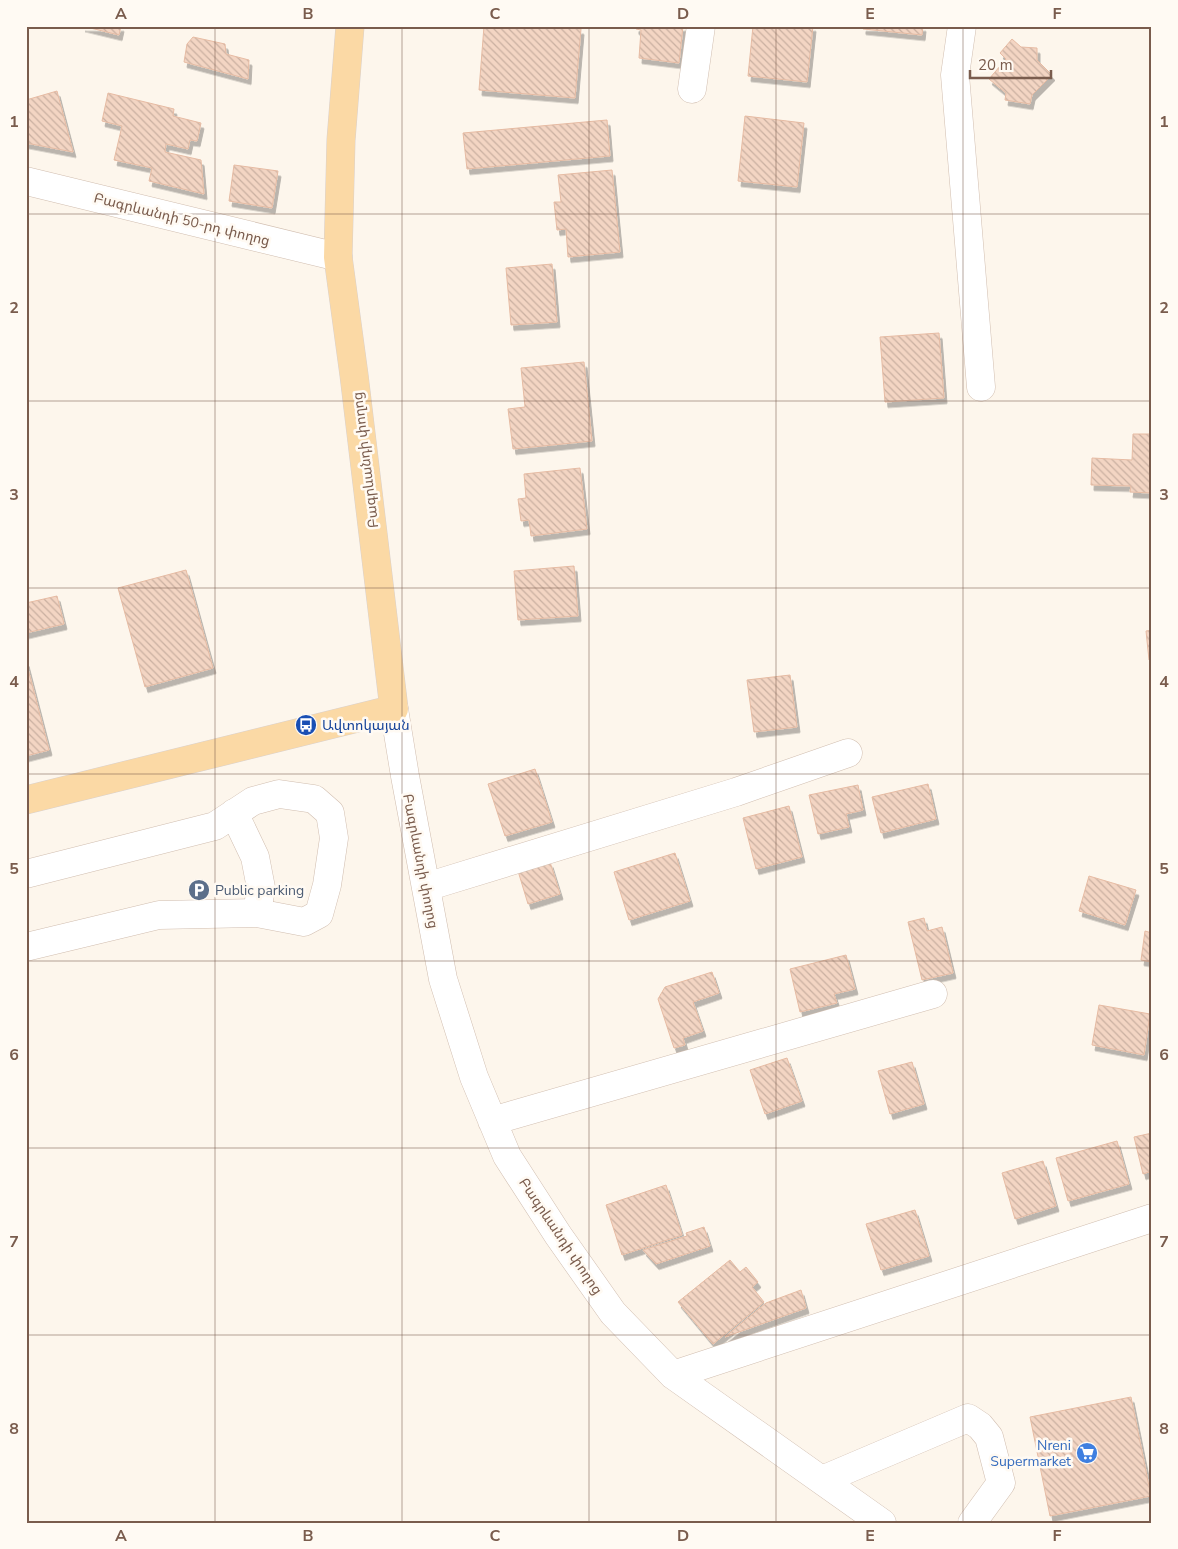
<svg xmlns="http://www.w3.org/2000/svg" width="1178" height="1549" viewBox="0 0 1178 1549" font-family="'Nunito Sans','Noto Sans Armenian',sans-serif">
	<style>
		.building { fill: url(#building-back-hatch); stroke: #e6bba3; filter: url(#shadow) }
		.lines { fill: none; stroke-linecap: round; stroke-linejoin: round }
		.minor-casing { stroke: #d1beb0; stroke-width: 29 }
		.major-casing { stroke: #dad1cd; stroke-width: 29 }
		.minor { stroke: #fff; stroke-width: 28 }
		.major { stroke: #fbd9a5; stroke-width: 28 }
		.grid { fill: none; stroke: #7a5c4d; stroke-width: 1; stroke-opacity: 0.55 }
		.labels { text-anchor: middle; stroke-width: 5; stroke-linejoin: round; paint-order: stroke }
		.street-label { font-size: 14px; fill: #7a5c4d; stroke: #fffaf3 }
		.transit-label { font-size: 14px; fill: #164399; stroke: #fffaf3; text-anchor: start }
		.service-label { font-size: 14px; fill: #4e5e75; stroke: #fffaf3; text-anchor: start }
		.shop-label { font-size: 14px; fill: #366cbe; stroke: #fffaf3; text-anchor: end }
		.neatline { fill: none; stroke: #7a5c4d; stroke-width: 2 }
		.grid-label { font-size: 16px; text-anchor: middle; font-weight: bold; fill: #7a5c4d }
	</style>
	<defs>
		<pattern id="building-back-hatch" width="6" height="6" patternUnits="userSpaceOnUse" patternTransform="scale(1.25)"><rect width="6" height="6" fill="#f3d5c3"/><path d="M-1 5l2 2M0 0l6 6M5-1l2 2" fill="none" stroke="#cab0a1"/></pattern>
		<filter id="shadow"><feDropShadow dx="3" dy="5.5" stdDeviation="0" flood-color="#0004"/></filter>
	</defs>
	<rect width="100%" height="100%" fill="#fdf6ec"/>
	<path class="building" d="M82 26H121L119 35Z
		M484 26H554L581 29 575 98 479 90Z
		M636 26H683L679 63 639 58 641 30 636 29Z
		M753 26H813L807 82 748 76Z
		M863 26H923L922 35 863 29Z
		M193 37 225 44 226 54 249 60 248 79 184 62 187 44Z
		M1012 39 1021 47 1037 48V60L1052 75 1032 95 1030 104 1005 100 1006 93 989 79 1006 59 1000 53Z
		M57 91 73 152 26 143V100Z
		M108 93 174 109 173 116 201 123 197 141 190 140 188 149 166 144 165 152 201 160 204 194 149 181 152 168 114 160 122 126 102 121Z
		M745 116 804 123 797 187 738 181Z
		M607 120 610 156 467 169 463 133Z
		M234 165 278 171 272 208 229 201Z
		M612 170 620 252 568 257 566 229 557 230 554 202H561L558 175Z
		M552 264 557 322 511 325 506 268Z
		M939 333 944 398 885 402 880 337Z
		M584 362 592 441 513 449 508 409 525 407 521 368Z
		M1133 434H1150V462H1152V493L1130 492 1131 486 1091 485 1092 458 1132 460Z
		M580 468 587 529 531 536 529 520 521 521 518 499 526 498 524 474Z
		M574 566 578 616 518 620 514 571Z
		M186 570 213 668 145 687 118 588Z
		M57 596 64 624 26 633V603Z
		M1152 630V659L1149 660 1146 631Z
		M26 661 49 750 26 756Z
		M790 675 797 727 754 732 747 680Z
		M535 769 552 822 505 836 488 784Z
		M928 784 936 819 881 833 872 797Z
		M858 785 863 810 846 814 849 827 818 834 809 795Z
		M789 806 802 857 756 869 743 818Z
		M675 853 690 901 629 920 614 872Z
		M550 862 560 894 528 904 518 871Z
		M1089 876 1136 890 1125 925 1079 911Z
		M924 918 927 931 942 927 953 973 922 980 908 922Z
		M1145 931 1152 933V962L1141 960Z
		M846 955 855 989 834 994 837 1003 800 1012 790 969Z
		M712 972 719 993 693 1002 703 1031 683 1038 685 1045 674 1048 658 999 665 987Z
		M1099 1005 1150 1014 1144 1055 1092 1045Z
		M787 1058 802 1101 765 1114 750 1070Z
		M912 1062 924 1104 890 1114 878 1071Z
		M1152 1133V1171L1143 1174 1134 1137Z
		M1117 1141 1129 1184 1068 1201 1056 1158Z
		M1043 1161 1056 1206 1015 1219 1002 1173Z
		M666 1185 682 1235 622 1255 606 1205Z
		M915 1210 929 1256 881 1270 866 1224Z
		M704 1227 710 1246 656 1264 643 1250 687 1236 686 1233Z
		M730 1260 740 1272 746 1267 758 1282 752 1287 764 1302 713 1344 678 1302Z
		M801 1290 806 1308 725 1337 766 1303Z
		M1131 1397 1151 1496 1050 1516 1030 1417Z"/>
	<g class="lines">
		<g class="minor-casing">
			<path id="minor" d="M962 26 955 75 981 387
				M692 89 701 26
				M26 181 338 257
				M394 709 405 776 443 979 474 1077 507 1156 558 1235 613 1313 673 1375 882 1523
				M234 813 255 857 261 888 257 913
				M26 874 215 826 253 801 279 794 314 799 330 813 334 838 327 885 319 914 304 922 257 913 159 915 26 947
				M426 887 736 792 848 753
				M492 1121 933 994
				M673 1375 1152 1218
				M822 1480 968 1418 980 1426 989 1437 1001 1483 972 1523"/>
		</g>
		<g class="major-casing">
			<path id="major" d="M26 800 394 709 354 375 338 257 341 140 350 26"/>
		</g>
		<use href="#minor" class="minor"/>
		<use href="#major" class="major"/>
	</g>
	<path class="grid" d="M215 26V1523M402 26V1523M589 26V1523M776 26V1523M963 26V1523M26 214H1152M26 401H1152M26 588H1152M26 774H1152M26 961H1152M26 1148H1152M26 1335H1152"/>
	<defs>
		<g id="bus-disc" transform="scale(1.125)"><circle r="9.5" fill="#1a4fb4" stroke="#fffaf3"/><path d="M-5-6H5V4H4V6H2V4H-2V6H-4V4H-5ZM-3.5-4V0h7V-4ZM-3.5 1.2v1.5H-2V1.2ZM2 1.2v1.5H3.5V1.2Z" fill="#fff"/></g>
		<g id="parking-disc" transform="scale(1.125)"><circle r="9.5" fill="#5c6f8a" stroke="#fffaf3"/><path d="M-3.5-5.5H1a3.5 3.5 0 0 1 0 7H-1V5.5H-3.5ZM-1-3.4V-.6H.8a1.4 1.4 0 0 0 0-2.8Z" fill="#fff"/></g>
		<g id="supermarket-disc" transform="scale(1.125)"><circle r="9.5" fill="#3f7fe0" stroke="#fffaf3"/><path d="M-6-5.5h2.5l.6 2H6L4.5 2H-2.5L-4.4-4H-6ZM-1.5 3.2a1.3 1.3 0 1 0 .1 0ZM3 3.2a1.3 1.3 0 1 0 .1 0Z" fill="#fff"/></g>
	</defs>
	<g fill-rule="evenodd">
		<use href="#bus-disc" x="306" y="725"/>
		<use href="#parking-disc" x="199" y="890"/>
		<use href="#supermarket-disc" x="1087" y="1453"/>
	</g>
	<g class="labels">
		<g class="street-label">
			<text transform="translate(182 219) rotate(14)" y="5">Բագրևանդի 50-րդ փողոց</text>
			<text transform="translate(365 460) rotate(-97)" y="5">Բագրևանդի փողոց</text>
			<text transform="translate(421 861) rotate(79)" y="5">Բագրևանդի փողոց</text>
			<text transform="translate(561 1236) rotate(56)" y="5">Բագրևանդի փողոց</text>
		</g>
		<g class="transit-label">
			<text x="322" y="730">Ավտոկայան</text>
		</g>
		<g class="service-label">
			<text x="215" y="895">Public parking</text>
		</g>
		<g class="shop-label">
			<text x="1071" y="1450">Nreni<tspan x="1071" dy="16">Supermarket</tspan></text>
		</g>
	</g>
	<rect width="1178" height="1549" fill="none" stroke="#fffaf3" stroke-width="55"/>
	<path d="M970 70v8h81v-8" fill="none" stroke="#7a5c4d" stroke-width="2.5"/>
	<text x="978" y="70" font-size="15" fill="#7a5c4d" stroke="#fffaf3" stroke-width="4" paint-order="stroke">20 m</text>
	<rect x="28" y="28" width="1122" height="1494" class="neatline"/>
	<g class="grid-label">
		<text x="121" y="19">A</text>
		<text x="308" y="19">B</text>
		<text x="495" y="19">C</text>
		<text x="683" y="19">D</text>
		<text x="870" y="19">E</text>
		<text x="1057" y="19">F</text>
		<text x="14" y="127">1</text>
		<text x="1164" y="127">1</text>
		<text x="14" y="313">2</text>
		<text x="1164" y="313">2</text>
		<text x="14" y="500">3</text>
		<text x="1164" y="500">3</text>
		<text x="14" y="687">4</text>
		<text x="1164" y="687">4</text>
		<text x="14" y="874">5</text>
		<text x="1164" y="874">5</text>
		<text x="14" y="1060">6</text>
		<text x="1164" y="1060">6</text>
		<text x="14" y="1247">7</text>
		<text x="1164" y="1247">7</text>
		<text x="14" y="1434">8</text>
		<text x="1164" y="1434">8</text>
		<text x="121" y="1541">A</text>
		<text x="308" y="1541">B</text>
		<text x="495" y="1541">C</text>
		<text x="683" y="1541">D</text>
		<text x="870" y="1541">E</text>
		<text x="1057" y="1541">F</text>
	</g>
</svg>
